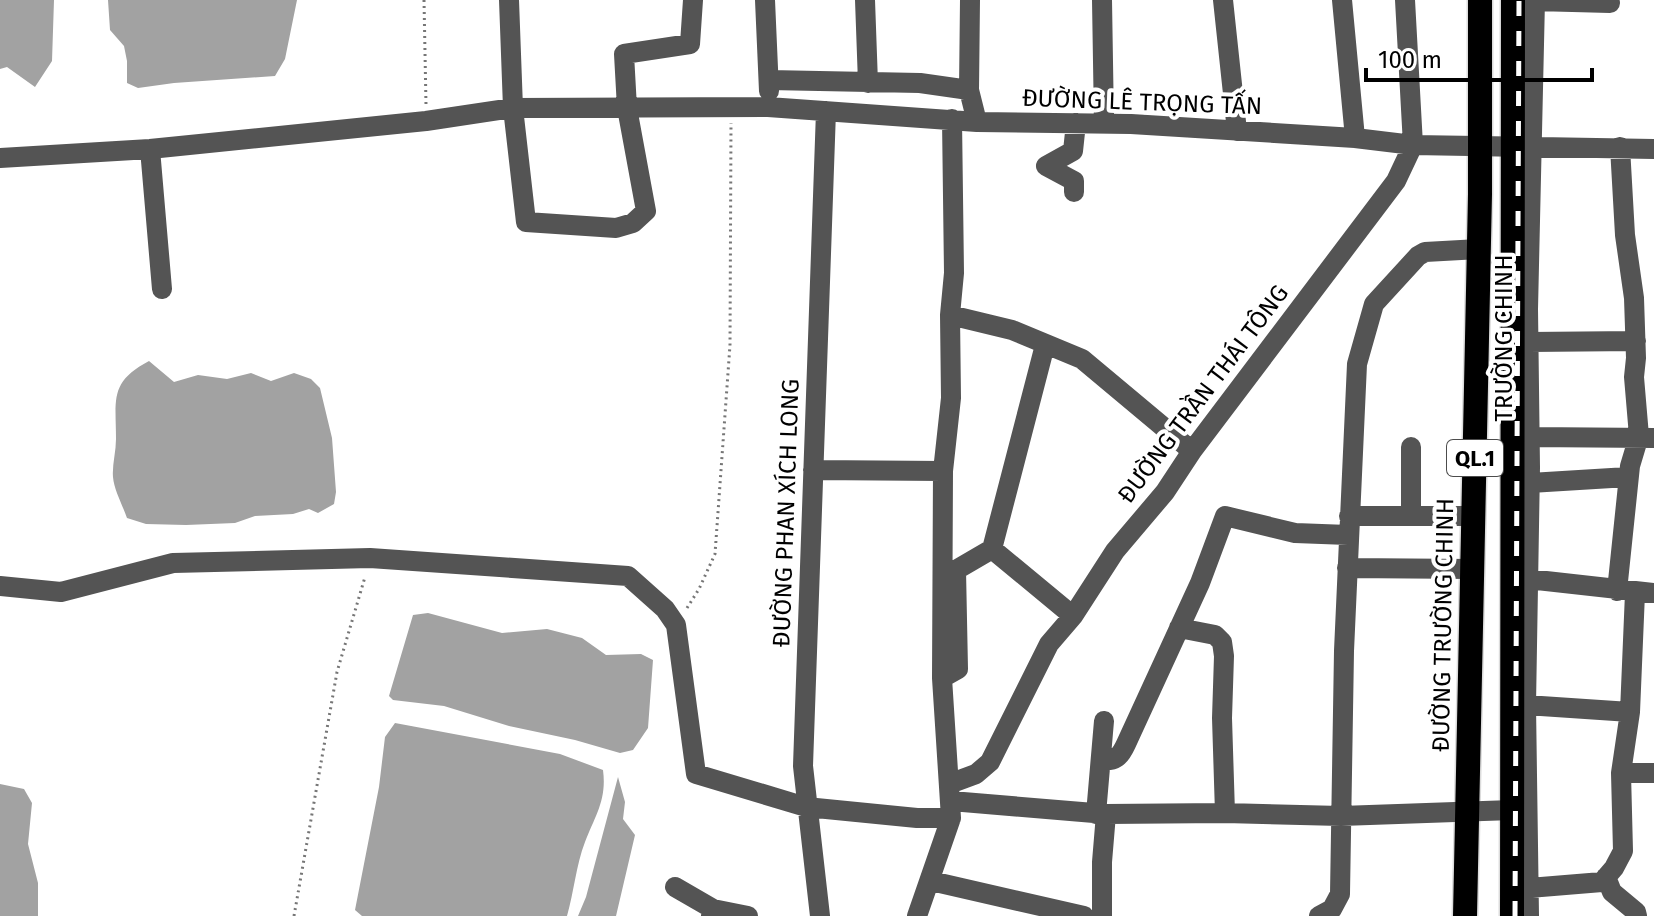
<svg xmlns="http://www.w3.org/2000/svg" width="1654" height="916" viewBox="0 0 1654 916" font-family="'Fira Sans',sans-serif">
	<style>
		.water { fill: #a2a2a2 }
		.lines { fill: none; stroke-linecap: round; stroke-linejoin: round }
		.highway-casing { stroke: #dbdbdb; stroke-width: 27 }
		.path { stroke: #767676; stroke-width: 3; stroke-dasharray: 2 4; stroke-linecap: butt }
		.minor { stroke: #545454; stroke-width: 20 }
		.highway { stroke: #000; stroke-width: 24 }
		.rail-casing { stroke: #000; stroke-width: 8 }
		.rail { stroke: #fff; stroke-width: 5; stroke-dasharray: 15; stroke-linecap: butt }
		.labels { text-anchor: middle; stroke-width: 8; stroke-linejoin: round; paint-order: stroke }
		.shield { fill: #fff; stroke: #4c4c4c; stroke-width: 2 }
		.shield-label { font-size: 22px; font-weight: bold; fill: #000 }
		.street-label { font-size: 24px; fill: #000; stroke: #fff }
	</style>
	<rect width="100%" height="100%" fill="#fff"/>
	<path class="water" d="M0 0H54L52 61 35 87 7 67 0 69Z
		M108 0H297L285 59 275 76 174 83 138 88 127 83V61L124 46 110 30Z
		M149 361 174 382 198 375 227 379 251 373 271 381 294 373 311 379 320 388 332 438 336 492 334 504 318 513 309 509 293 514 255 516 235 523 186 525 146 524 127 518C123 506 114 490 113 477 112 465 116 452 116 439 116 400 109 382 149 361Z
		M428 613 502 633 547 629 582 638 606 655 641 654 653 660 648 728 633 750 620 753 575 740 509 726 444 706 393 700 389 696 413 615Z
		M395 723 560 754 603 770C607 800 595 816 585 842 576 865 574 892 567 916H362L355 910 379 787 385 737Z
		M618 777 625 802 623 819 635 835 616 916H578L586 897Z
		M0 784 24 789 32 803 28 844 38 883V916H0Z"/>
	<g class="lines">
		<g class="highway-casing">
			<path id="highway" d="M1465 916 1480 194V0
				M1512 916 1513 0"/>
		</g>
		<path class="path" d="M424 0 426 105
			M687 608 699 589 715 554 730 345 731 123
			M294 916 337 672 365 577"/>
		<path class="minor" d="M509 0 513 108 526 222 616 228 633 223 646 211 627 108 624 54 690 44 693 0
			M765 0 769 91
			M865 0 868 83
			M970 0 969 90 977 122
			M1102 0 1104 123
			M1223 0 1237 131
			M1342 0 1355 138
			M1535 1 1610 3
			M769 80 920 83 969 90
			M150 149 162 289
			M0 158 150 149 426 121 513 108 768 107 977 122 1131 124 1355 138 1413 145 1654 149
			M1074 192V181L1046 166 1073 151 1076 123
			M950 315 1012 330 1082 359 1192 451
			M1529 342 1636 341
			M1530 437 1654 438
			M813 470 943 471
			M1530 483 1628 477
			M1349 516H1473
			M1411 516V447
			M992 549 1073 616
			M1347 568 1472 569
			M1528 579 1654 593
			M0 586 61 592 173 563 370 558 628 576 665 609 676 625 696 774 806 807 917 818H951
			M1617 591 1630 466 1639 436 1634 377 1636 358 1634 298 1625 235 1620 147
			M1179 628 1215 635 1222 642 1224 656 1222 718 1225 813
			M942 678 958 669 956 570 992 549 1045 345
			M1526 705 1630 712
			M1101 760C1115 762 1120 757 1126 744L1200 583 1225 516 1295 533 1348 535
			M1621 773H1654
			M949 784 976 774 990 762 1049 644 1073 616 1115 551 1165 492 1192 451 1396 181 1413 145 1405 0
			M951 801 1106 814 1225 813 1341 816 1512 810
			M1096 814 1104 721
			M1606 877 1612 892 1636 912 1637 916
			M931 881 1084 916
			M675 887 713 909 711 916
			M1529 888 1602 882 1614 868 1623 851 1621 773 1630 712 1635 593
			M713 909 748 916
			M820 916 803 766 826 111
			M917 916 951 818 942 678 943 471 951 398 950 315 954 273 952 119
			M1102 916V862L1106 814
			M1319 916 1332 909 1340 894 1344 651 1357 364 1374 304 1418 256 1425 252 1479 249
			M1529 916 1526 705 1530 467 1528 309 1535 0"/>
		<use href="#highway" class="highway"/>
		<g class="rail-casing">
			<path id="rail" d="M1515 916 1519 0"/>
		</g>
		<use href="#rail" class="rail"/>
	</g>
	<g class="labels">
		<rect class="shield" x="1447" y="440" width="56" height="36" rx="6"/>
		<g class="shield-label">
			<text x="1475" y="466">QL.1</text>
		</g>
		<g class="street-label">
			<text transform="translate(1142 102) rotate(2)" y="8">ĐƯỜNG LÊ TRỌNG TẤN</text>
			<text transform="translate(1504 338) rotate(-90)" y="8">TRƯỜNG CHINH</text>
			<text transform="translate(1203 394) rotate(-53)" y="8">ĐƯỜNG TRẦN THÁI TÔNG</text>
			<text transform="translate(786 513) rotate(-88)" y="8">ĐƯỜNG PHAN XÍCH LONG</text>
			<text transform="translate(1443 625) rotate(-89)" y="8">ĐƯỜNG TRƯỜNG CHINH</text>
		</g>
	</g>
	<path d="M1366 68v12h226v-12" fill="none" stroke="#000000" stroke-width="4"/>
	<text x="1378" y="68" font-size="24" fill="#000000" stroke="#ffffff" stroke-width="6" paint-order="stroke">100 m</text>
</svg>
